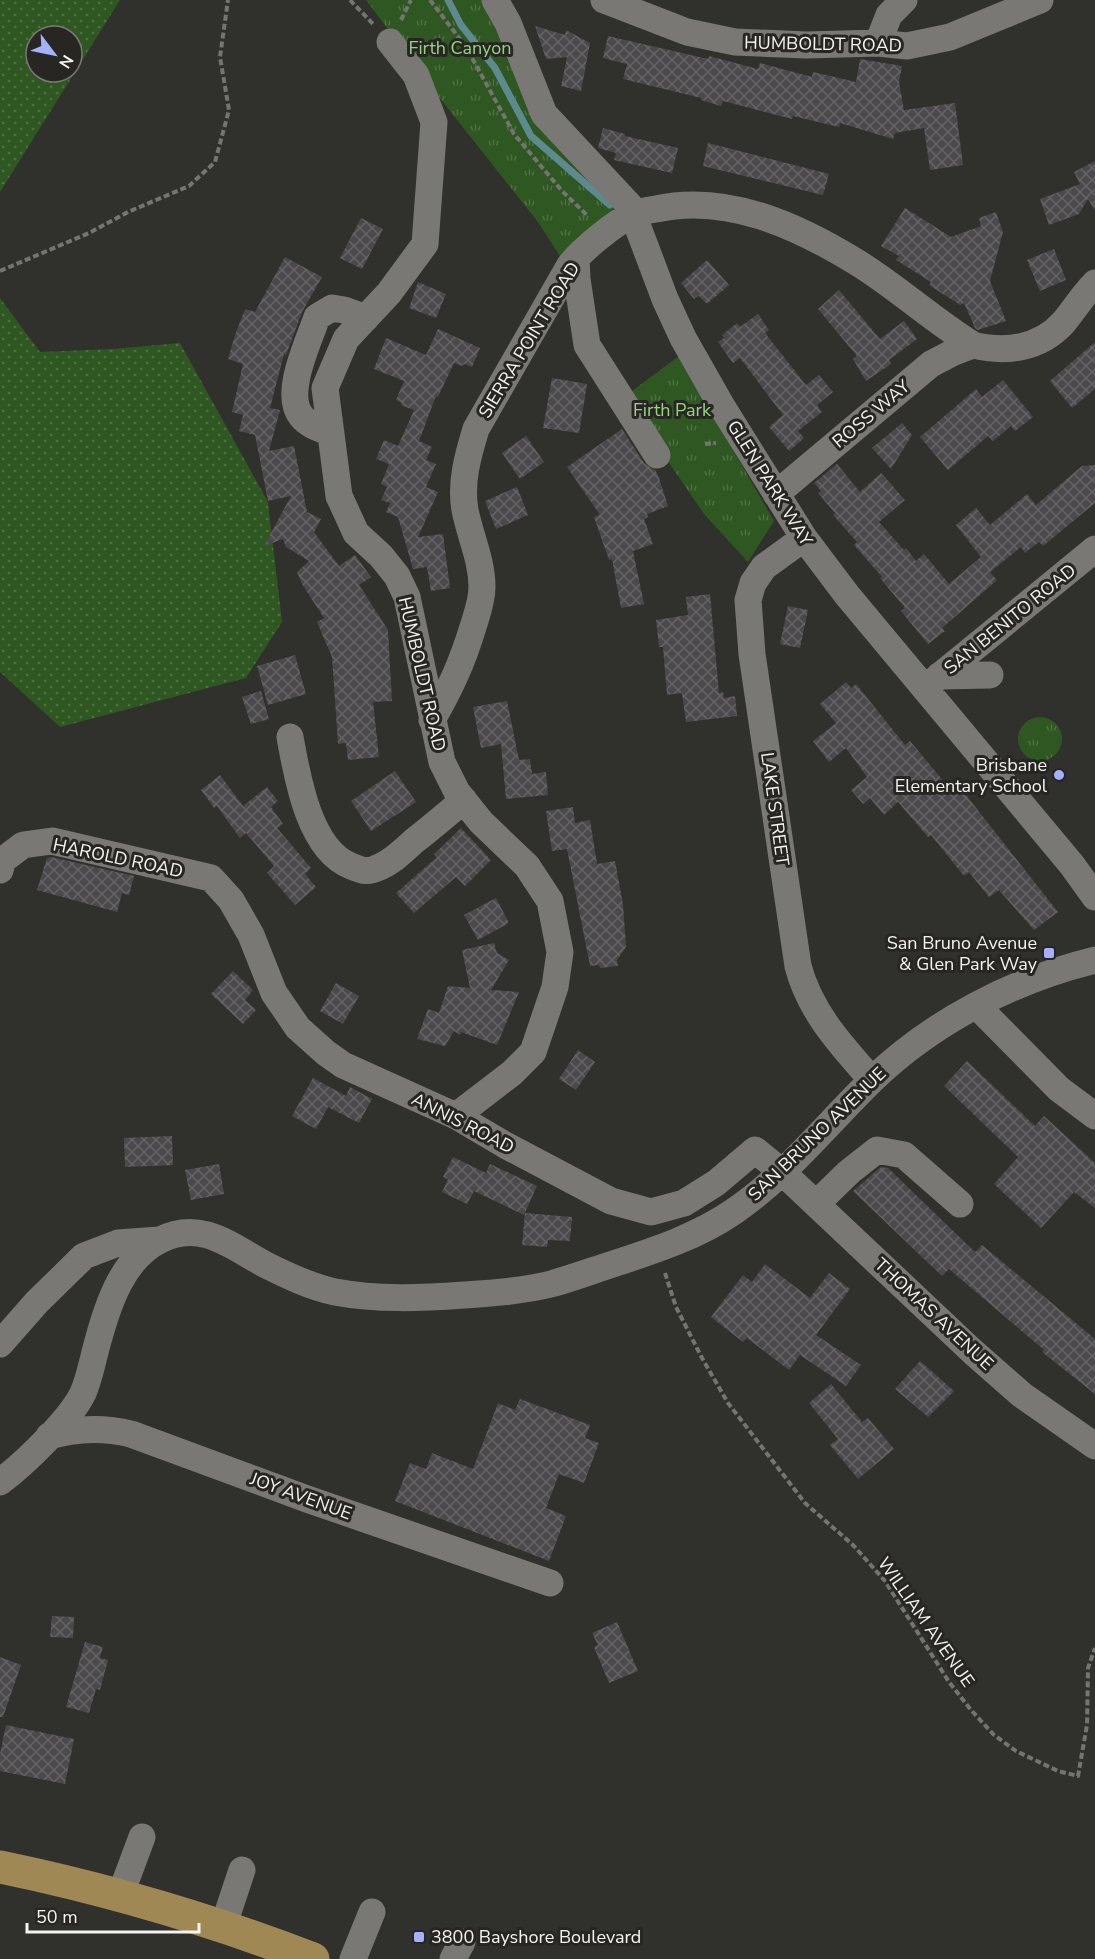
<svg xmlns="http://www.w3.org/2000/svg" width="1095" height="1959" viewBox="0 0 1095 1959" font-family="'Nunito Sans',sans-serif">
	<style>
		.grass { fill: url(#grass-dots); fill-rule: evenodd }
		.park { fill: url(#park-tufts) }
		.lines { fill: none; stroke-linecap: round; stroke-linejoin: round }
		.stream { stroke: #5d8a8e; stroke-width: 7 }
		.building { fill: url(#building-cross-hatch) }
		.path { stroke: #747471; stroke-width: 4; stroke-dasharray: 6 3; stroke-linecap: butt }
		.minor { stroke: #797875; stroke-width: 27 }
		.major { stroke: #a08855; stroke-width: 33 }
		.poi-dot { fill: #a5b1fc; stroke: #272623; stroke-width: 2 }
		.labels { text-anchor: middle; stroke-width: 6; stroke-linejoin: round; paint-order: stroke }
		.street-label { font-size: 18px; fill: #f3f3f1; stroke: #272623 }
		.park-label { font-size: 18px; fill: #94d67e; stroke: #272623 }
		.poi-label { font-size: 18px; fill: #f3f3f1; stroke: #272623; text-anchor: end }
	</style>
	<defs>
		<pattern id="grass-dots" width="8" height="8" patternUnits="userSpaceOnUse" patternTransform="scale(1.5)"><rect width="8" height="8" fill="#2f5721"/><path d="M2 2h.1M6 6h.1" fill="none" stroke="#4e7042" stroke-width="1.8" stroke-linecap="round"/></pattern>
		<pattern id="park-tufts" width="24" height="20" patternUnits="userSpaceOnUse" patternTransform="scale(1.5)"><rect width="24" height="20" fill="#2f5721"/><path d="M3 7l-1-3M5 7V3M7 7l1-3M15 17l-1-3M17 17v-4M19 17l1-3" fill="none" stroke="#4e7042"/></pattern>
		<pattern id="building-cross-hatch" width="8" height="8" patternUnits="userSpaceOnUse" patternTransform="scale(1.5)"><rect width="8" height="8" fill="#4b494b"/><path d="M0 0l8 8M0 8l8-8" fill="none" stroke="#656465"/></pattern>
	</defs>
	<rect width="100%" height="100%" fill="#30302d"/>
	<path class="grass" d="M0 0H120L0 192ZM36 36H72V72H36Z
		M0 298 40 352 113 349 180 343 268 502 282 622 246 678 60 727 0 672Z"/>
	<path class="park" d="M366 0H485L622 212 562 259 538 222 435 92Z
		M679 356 774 521 748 562 704 514 624 397Z
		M1018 739a22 22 0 1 1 44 0a22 22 0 1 1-44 0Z"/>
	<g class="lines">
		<path class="stream" d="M448 0 461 25 495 68 531 136 610 205"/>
	</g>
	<path class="building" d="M535 26 565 35 566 30 590 43 581 91 561 86 567 57 546 59Z
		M608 36 708 59 709 56 758 69 760 63 812 77 813 72 856 82 860 59 902 66 899 82 904 110 955 103 963 165 930 170 924 128 895 133 893 139 840 123 839 127 793 116 792 119 723 101 721 106 701 100V98L623 79 627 64 603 58Z
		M603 128 625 134V136L678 148 672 173 614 160 616 153 598 148Z
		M708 143 829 174 823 195 703 166Z
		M1095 161V211L1088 199 1079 214 1049 225 1040 199 1080 184 1074 172Z
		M905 208 951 237 981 226 979 218 996 212 1003 232 990 281 1006 321 978 330 975 328 964 303 960 305 929 285 931 282 896 260 899 256 881 246Z
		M361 218 383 229 362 269 340 258Z
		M1054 249 1066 280 1040 291 1027 260Z
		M285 257 322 277 302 312 286 355 284 354 270 408 280 410 269 451 294 446 307 512 321 519 314 532 339 566 355 555 371 577 359 585 388 630 392 701 373 702 379 757 348 760 346 743 338 744 332 657 317 622 324 618 302 584 297 572 309 561 286 547 283 539 264 546 291 496 268 501 255 435 239 431 243 415 232 412 243 364 228 359 235 335 245 309 255 312Z
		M707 260 729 285 707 304 699 296 694 299 681 283Z
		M418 282 446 294 436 318 409 308Z
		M839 290 880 339 904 321 917 339 889 360 891 364 866 381 853 359 857 356 818 309Z
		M758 314 769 330 765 333 806 385 819 375 833 392 817 405 822 412 798 431 804 438 789 451 769 427 783 415 740 358 733 363 718 342 724 338 722 335 737 323 740 327Z
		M438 329 480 348 472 367 464 364 462 366 454 363 438 397 436 396 419 441 432 447 426 460 436 464 426 487 438 492 418 537 443 534 450 588 431 591 427 567 413 569 398 517 386 512 390 503 381 500 387 487 381 484 389 464 376 459 384 440 398 446 414 410 401 405 402 403 396 400 404 381 374 369 386 338 426 355Z
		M1095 342V389L1072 408 1050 381Z
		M552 378 587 384 579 433 543 428Z
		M1003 380 1033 417 1015 431 1011 426 993 441 988 436 948 470 920 437 976 389 982 397Z
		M902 423 912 435 891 469 872 448Z
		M622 429 644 463 655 470 658 475 668 506 647 514 648 517 644 519 653 544 633 551 644 604 621 608 612 559 609 560 594 517 600 515 567 467Z
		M526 436 544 462 520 479 502 453Z
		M837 464 860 492 881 473 905 500 879 522 904 550 906 548 916 561 924 554 949 584 981 557 956 525 976 508 990 525 1027 494 1036 505 1082 466 1095 465V503L1043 546 1039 542 1025 553 1021 547 990 572 997 580 942 628 945 631 928 644 901 611 905 608 880 578 882 577 854 545 857 542 833 515 835 513 818 493 821 491 814 483Z
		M517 487 528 515 496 529 485 501Z
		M710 594 719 693 723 692 724 698 735 696 737 716 686 722 682 693 667 695 663 647H659L656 620 688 615 686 597Z
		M788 606 808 610 800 648 780 644Z
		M295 655 306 694 268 705 257 666Z
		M846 682 851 688 856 684 905 745 910 741 945 783 949 780 959 792 962 790 1058 912 1034 930 999 890 989 897 969 872 964 876 931 835 928 837 898 802 884 815 870 798 863 804 851 790 867 777 846 748 829 762 813 741 836 723 820 704Z
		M261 691 269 719 251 724 242 697Z
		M507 701 519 760 530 759 532 774 546 772 548 795 506 799 501 744 481 748 473 707Z
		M395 771 416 802 371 831 351 801Z
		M220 775 243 806 267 787 278 801 271 807 283 824 277 828 311 868 305 874 316 887 295 905 267 873 274 866 246 833 240 838 217 806 214 808 201 790Z
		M573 807 575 823 590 820 597 864 615 861 623 904 626 947 617 960 618 966 600 968 599 965 590 966 567 849 552 851 546 811Z
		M461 828 491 860 465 886 456 877 414 913 396 893 437 857 434 854Z
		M51 857 134 876 129 895 122 893 117 912 37 890 47 858Z
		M496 898 509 923 478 940 464 915Z
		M494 943 497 953 509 960 491 990 519 992 497 1045 461 1032 460 1035 454 1031 445 1046 417 1039 428 1009 439 1013 448 986 470 988 462 950Z
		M233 971 253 990 245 1000 256 1010 243 1024 211 994Z
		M336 983 359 996 343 1024 320 1011Z
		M578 1050 595 1062 576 1090 559 1079Z
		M967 1061 1035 1126 1044 1116 1095 1163V1208L1074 1192 1041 1228 994 1184 1018 1157 944 1086Z
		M313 1078 346 1096 350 1087 372 1099 359 1123 328 1107 316 1129 292 1116Z
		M172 1136 173 1165 125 1167 124 1138Z
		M453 1157 486 1173 490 1164 537 1186 524 1215 474 1191 467 1204 442 1192 448 1179 443 1177Z
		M219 1164 224 1194 191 1200 185 1170Z
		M881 1167 888 1168 975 1252 982 1245 1095 1339V1394L1042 1352 1044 1350 949 1269 942 1276 853 1191Z
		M525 1213 572 1217 570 1241 548 1240 547 1247 522 1245Z
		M765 1264 810 1298 829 1273 850 1289 816 1335 861 1365 846 1386 800 1355 789 1370 747 1338 743 1342 711 1317 743 1275 752 1282Z
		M920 1361 954 1391 928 1417 895 1389Z
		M831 1384 862 1422 868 1418 894 1449 858 1479 830 1445 838 1439 809 1403Z
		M520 1399 590 1425 585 1438 599 1443 584 1483 559 1474 546 1508 566 1516 549 1561 395 1501 410 1463 426 1469 432 1453 473 1469 498 1403 515 1410Z
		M52 1616 74 1617 73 1638 50 1637Z
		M617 1622 638 1671 609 1683 594 1647 598 1645 592 1633Z
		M85 1642 103 1647 100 1658 108 1660 100 1690 96 1689 89 1713 66 1707Z
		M0 1657 21 1665 3 1717H0Z
		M6 1725 74 1739 65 1784 0 1771V1754Z"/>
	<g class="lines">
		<path class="path" d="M350 0 374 25
			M430 0 466 47 514 134 562 191 588 216
			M401 20 411 0
			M0 271 89 233 128 212 189 186 215 162 229 110 220 57 228 0
			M705 444 716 443
			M665 1273 676 1307 702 1358 728 1403 805 1503 853 1545 885 1581 949 1682 971 1710 994 1735 1016 1751 1058 1771 1078 1776 1087 1725 1088 1668 1095 1648"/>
		<path class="minor" d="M495 0 508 23 544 114 630 206 665 299 683 338 721 405 804 538 847 595 1072 865 1095 897
			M604 0 687 32 735 42 807 45 878 43 907 46 950 37 1040 0
			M390 42 416 75 434 122 425 244 389 293 346 339 325 388 339 496 356 533 381 556 397 576 407 597 442 762 457 792 481 822 527 866 550 901 560 952 555 987 533 1052 512 1073 456 1116
			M878 43 889 15 904 0
			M576 258 577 279 587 345 657 455
			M330 432C320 429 308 425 301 416 283 393 309 341 317 317L332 308 344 310 366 318
			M776 494 931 364 952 353 973 345
			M804 538 764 567 753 583 748 600 752 654 798 966C810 1012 841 1045 872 1080
			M939 676 990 675
			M925 688 1095 549
			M432 720C451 687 462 663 473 627 477 614 482 601 482 587 482 560 470 536 465 510 460 483 468 455 476 429L570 265C583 249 615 222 634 214 640 211 649 210 656 209 727 193 798 226 858 263 898 288 933 320 973 345 1005 353 1039 349 1063 323 1074 310 1083 295 1095 283
			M290 737C297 776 309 850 351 866 360 870 367 873 377 868 391 863 403 851 414 841 431 828 447 814 464 800
			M0 870 3 860 23 845 52 841 211 878 231 900 251 935 274 993 298 1028 326 1053 343 1065 456 1116 505 1145 611 1201 651 1212 684 1203 716 1183 755 1150 782 1172 973 1352 1022 1395 1095 1446
			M977 1006 1059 1089 1095 1116
			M816 1204 849 1172 877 1150 904 1155 960 1204
			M0 1344 37 1302 84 1256 118 1243 159 1240
			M49 1436C77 1428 103 1427 131 1434L307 1499 550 1583
			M0 1482C24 1464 70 1420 83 1393 90 1377 93 1358 98 1341 108 1304 123 1258 160 1240 201 1219 231 1246 266 1265 288 1276 311 1287 335 1292 378 1300 421 1298 464 1295 493 1293 523 1291 551 1284 573 1278 594 1270 616 1263 656 1250 698 1236 733 1212 785 1177 826 1125 871 1081 932 1022 1013 980 1095 960
			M120 1896 142 1837
			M223 1927 242 1870
			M353 1959 372 1912
			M453 1959 462 1942"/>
		<path class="major" d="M0 1867C106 1889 212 1920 313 1959"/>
	</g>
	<g class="poi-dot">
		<circle cx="1059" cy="775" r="6"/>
		<rect x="1043" y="947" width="12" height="12" rx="3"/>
		<rect x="413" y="1931" width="12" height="12" rx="3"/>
	</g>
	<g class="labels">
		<g class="street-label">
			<text transform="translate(823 44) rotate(1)" y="6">HUMBOLDT ROAD</text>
			<text transform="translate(529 340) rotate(-59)" y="6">SIERRA POINT ROAD</text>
			<text transform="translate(871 414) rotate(-40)" y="6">ROSS WAY</text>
			<text transform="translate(770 483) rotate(58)" y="6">GLEN PARK WAY</text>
			<text transform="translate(1010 619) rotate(-39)" y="6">SAN BENITO ROAD</text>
			<text transform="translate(422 674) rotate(77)" y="6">HUMBOLDT ROAD</text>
			<text transform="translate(775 809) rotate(82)" y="6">LAKE STREET</text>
			<text transform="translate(118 858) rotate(12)" y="6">HAROLD ROAD</text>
			<text transform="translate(463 1123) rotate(27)" y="6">ANNIS ROAD</text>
			<text transform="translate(817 1134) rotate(-44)" y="6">SAN BRUNO AVENUE</text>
			<text transform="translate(934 1314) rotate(43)" y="6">THOMAS AVENUE</text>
			<text transform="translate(301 1496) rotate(20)" y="6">JOY AVENUE</text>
			<text transform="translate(926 1622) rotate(55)" y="6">WILLIAM AVENUE</text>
		</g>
		<g class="park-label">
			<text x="460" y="54">Firth Canyon</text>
			<text x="672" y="416">Firth Park</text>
		</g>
		<g class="poi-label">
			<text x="1047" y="771">Brisbane<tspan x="1047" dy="21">Elementary School</tspan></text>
			<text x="1037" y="949">San Bruno Avenue<tspan x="1037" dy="21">&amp; Glen Park Way</tspan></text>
			<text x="431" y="1943" text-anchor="start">3800 Bayshore Boulevard</text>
		</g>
	</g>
	<g transform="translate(54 54) rotate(122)"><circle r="28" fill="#272623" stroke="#797875" stroke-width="1.5"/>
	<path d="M0-4.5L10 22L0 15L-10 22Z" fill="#a5b1fc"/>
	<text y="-9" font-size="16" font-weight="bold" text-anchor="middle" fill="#f3f3f1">N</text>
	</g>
	<path d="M27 1923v9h172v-9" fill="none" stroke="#f3f3f1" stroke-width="3"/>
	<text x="36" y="1923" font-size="18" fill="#f3f3f1" stroke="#272623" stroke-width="4.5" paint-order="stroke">50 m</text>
</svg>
